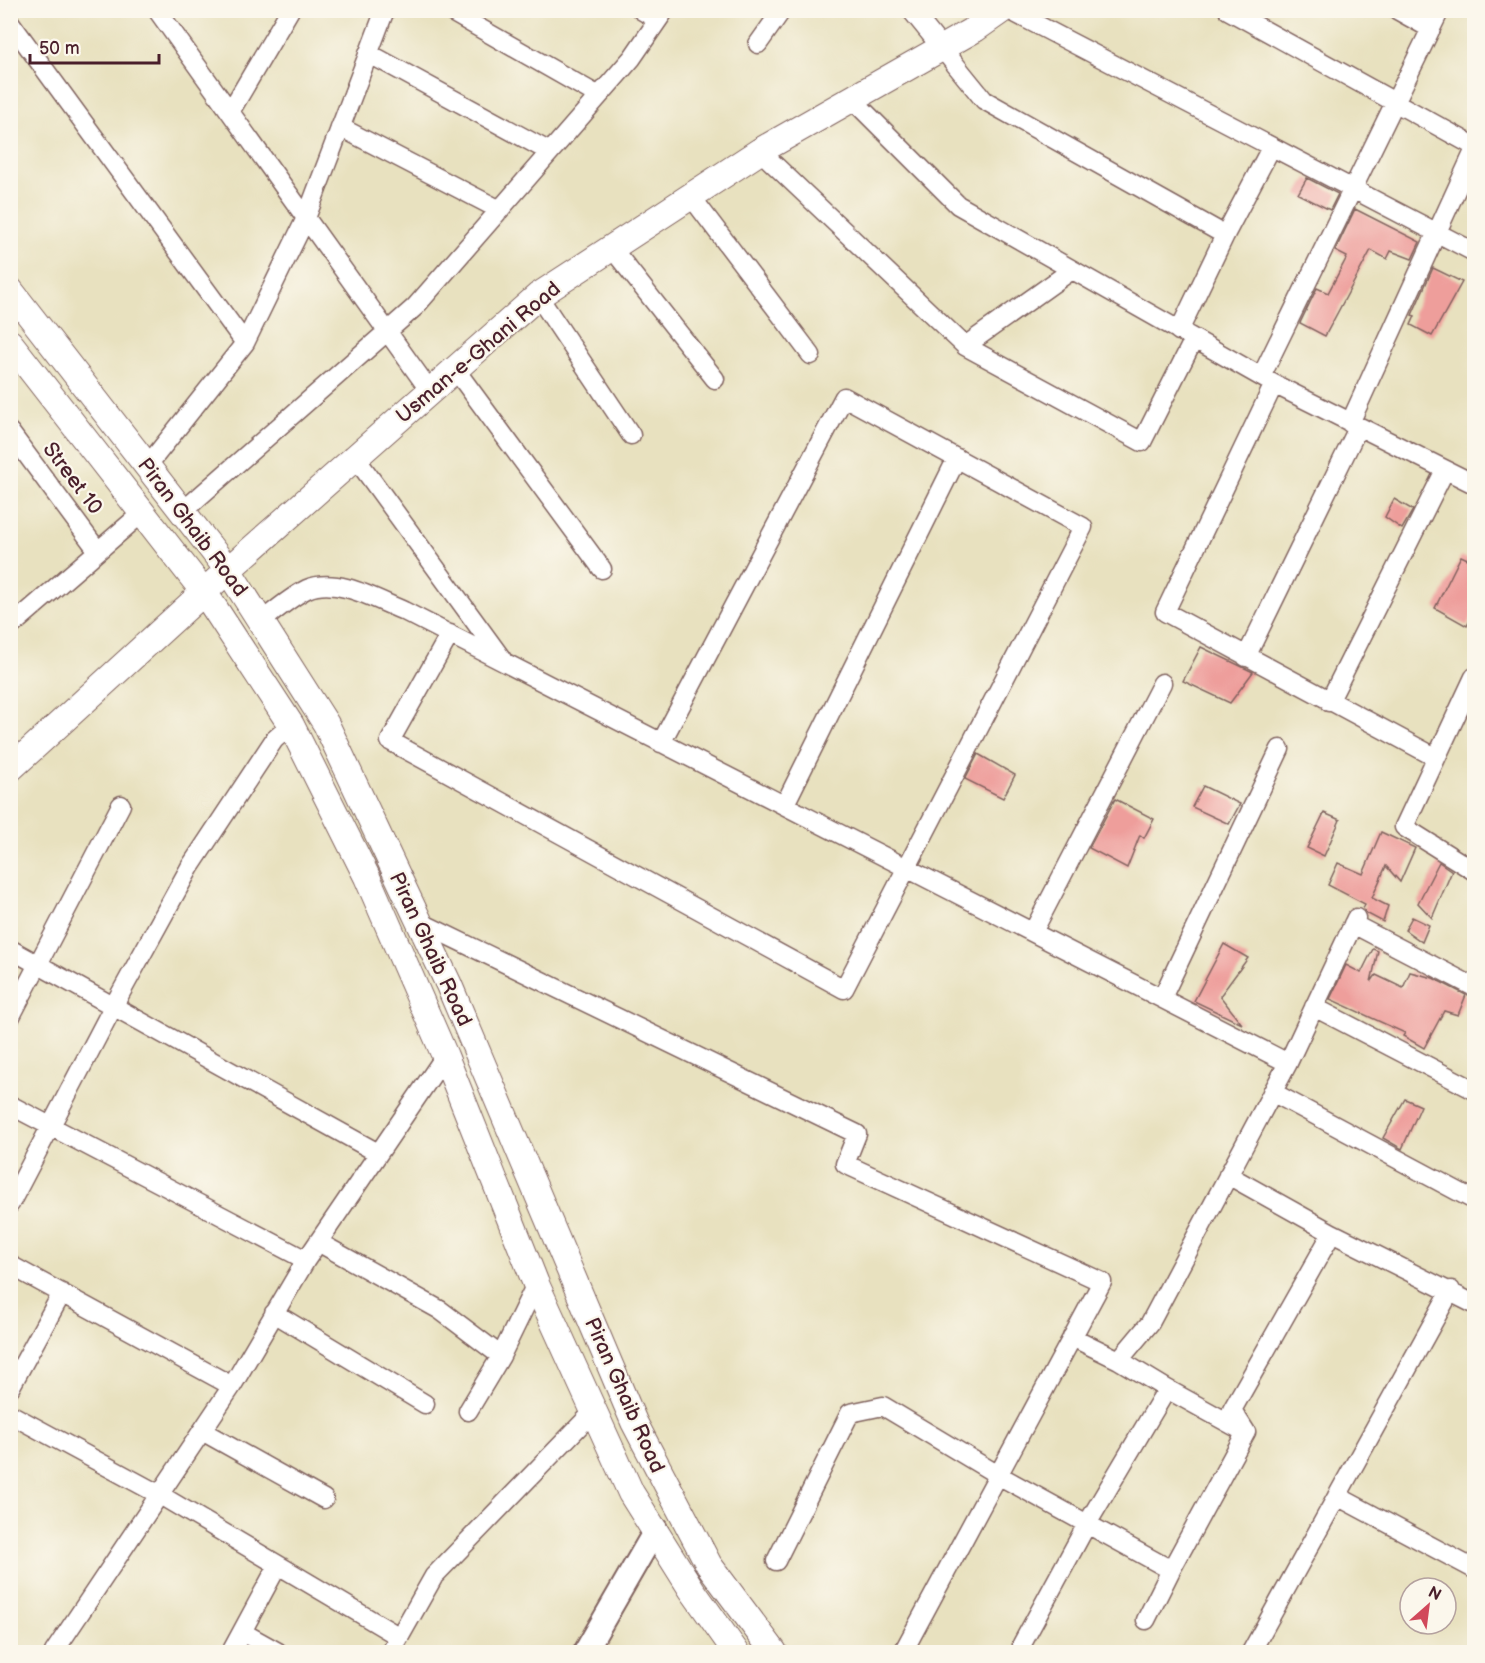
<svg xmlns="http://www.w3.org/2000/svg" width="1485" height="1663" viewBox="0 0 1485 1663" font-family="'Balsamiq Sans',sans-serif">
	<style>
		.building { fill: #ee9e9b }
		.lines { fill: none; stroke-linecap: round; stroke-linejoin: round }
		.minor-casing { stroke: #81635f; stroke-width: 21 }
		.tertiary-casing { stroke: #81635f; stroke-width: 26 }
		.secondary-casing { stroke: #81635f; stroke-width: 28 }
		.minor { stroke: #fff; stroke-width: 18 }
		.tertiary { stroke: #fff; stroke-width: 22 }
		.secondary { stroke: #fff; stroke-width: 26 }
		.labels { text-anchor: middle; stroke-width: 4.5; stroke-linejoin: round; paint-order: stroke }
		.street-label { font-size: 21px; fill: #4a1f2b; stroke: #fbf7ec }
	</style>
	<rect width="100%" height="100%" fill="#fbf7ec"/>
	<filter id="ink" filterUnits="userSpaceOnUse"><feTurbulence type="fractalNoise" baseFrequency=".0167" numOctaves="2"/><feDisplacementMap in="SourceGraphic" scale="12" xChannelSelector="R" yChannelSelector="G"/><feConvolveMatrix kernelMatrix="1 2 1 2 8 2 1 2 1" color-interpolation-filters="sRGB"/></filter>
	<filter id="wash" filterUnits="userSpaceOnUse"><feTurbulence type="fractalNoise" baseFrequency=".008" numOctaves="4" result="noise"/><feDisplacementMap in="SourceGraphic" scale="24" xChannelSelector="R" yChannelSelector="G"/><feGaussianBlur stdDeviation="1.35" result="paint"/><feColorMatrix in="noise" values="0 0 0 0 0 0 0 0 0 0 0 0 0 0 0 0 0 1.4 0 .05"/><feComposite in="paint" operator="in"/></filter>
	<g filter="url(#wash)">
		<rect width="100%" height="100%" fill="#e8e1bf"/>
		<g id="blocks">
			<path class="building" d="M1307 178 1338 194 1330 210 1298 194Z
				M1355 209 1420 242 1412 259 1391 251 1387 259 1371 250 1325 336 1300 323 1317 288 1328 293 1347 257 1335 251Z
				M1433 268 1462 282 1432 336 1411 325 1415 316 1412 315Z
				M1394 499 1413 510 1402 529 1385 517Z
				M1461 556 1474 562V612L1467 626 1435 608Z
				M1201 647 1253 672 1230 703 1183 681Z
				M978 754 1015 775 1003 798 965 779Z
				M1203 786 1240 804 1229 824 1192 807Z
				M1115 799 1154 819 1144 838 1140 835 1127 868 1089 848Z
				M1324 813 1340 820 1324 856 1307 848Z
				M1381 832 1415 848 1400 882 1386 866 1372 898 1388 906 1383 922 1366 913 1363 909 1365 904 1328 885 1338 863 1363 874Z
				M1439 862 1452 871 1432 918 1418 903Z
				M1412 917 1429 925 1422 942 1405 930Z
				M1224 944 1248 958 1220 996 1242 1024 1194 1001Z
				M1373 949 1378 951 1371 982 1376 975 1403 988 1410 972 1433 978 1466 995 1458 1015 1444 1011 1424 1048 1403 1036 1405 1033 1330 999 1346 965 1361 973Z
				M1405 1099 1421 1106 1402 1149 1383 1138Z"/>
		</g>
	</g>
	<g filter="url(#ink)">
		<use href="#blocks" fill-opacity="0" stroke="#81635f" stroke-width="1.5"/>
		<g class="lines">
			<g class="minor-casing">
				<path id="minor" d="M157 10 430 391
					M448 10 599 96
					M641 10 658 20
					M911 10 984 100 1225 235 1179 331
					M1009 10 1474 252
					M1228 10 1474 146
					M1397 10 1431 29
					M10 22 245 343 148 465
					M758 44 782 10
					M368 53 550 152
					M851 98 958 205 1274 384 1474 484
					M230 112 290 10
					M340 127 500 210
					M760 151 965 346 1142 442 1194 339
					M690 195 811 355
					M1225 235 1271 148
					M611 247 715 379
					M538 296 631 435
					M245 343 306 218 385 10
					M965 346 1072 270
					M455 369 602 569
					M1262 375 1440 10
					M1274 384 1165 612 1435 757
					M1350 423 1474 151
					M10 432 98 551
					M355 457 502 659
					M183 511 415 307 632 58 665 10
					M262 621C276 610 291 597 307 589 337 576 377 600 404 611L1288 1063 1356 918
					M10 627 142 513
					M450 634 390 741 844 989 1083 527 844 397 661 743
					M1246 657 1358 428
					M1474 677 1404 827 1474 871
					M1329 702 1445 470
					M785 804 957 458
					M420 922 857 1134 845 1164 1102 1282 903 1652
					M1353 924 1474 987
					M1034 930 1162 683
					M10 949 378 1153
					M1162 998 1280 749
					M1314 1007 1474 1090
					M10 1018 121 805
					M1272 1092 1474 1200
					M10 1105 306 1260
					M10 1204 113 1007 190 867 274 740 291 725
					M1332 1233 1474 1304
					M318 1242 440 1310 501 1356
					M10 1265 232 1386
					M274 1313 425 1404
					M1072 1337 1119 1360
					M10 1388 62 1293
					M1167 1389 1119 1360 1150 1323 1288 1063
					M468 1411 501 1356 536 1284
					M10 1414 160 1495 398 1636
					M202 1431 324 1499
					M1337 1496 1474 1569
					M776 1561 850 1413 883 1406 998 1475 1171 1570 1146 1620
					M1171 1570 1246 1432 1232 1410 1332 1233 1228 1175
					M242 1632 278 1652
					M1022 1644 1087 1524 1167 1389 1245 1432
					M54 1652 232 1386 306 1260 445 1056
					M231 1652 278 1565
					M391 1652 434 1576 594 1411
					M1251 1652 1451 1290"/>
			</g>
			<g class="tertiary-casing">
				<path id="tertiary" d="M585 1652 656 1529"/>
			</g>
			<g class="secondary-casing">
				<path id="secondary" d="M10 290 228 570 326 724 449 985 634 1422 709 1565 774 1652
					M10 343 204 592 291 725 367 877 445 1056 536 1284 631 1493 692 1590 736 1652
					M10 769 228 570 538 296 760 151 975 29 1002 10"/>
			</g>
			<use href="#minor" class="minor"/>
			<use href="#tertiary" class="tertiary"/>
			<use href="#secondary" class="secondary"/>
		</g>
	</g>
	<g class="labels">
		<g class="street-label">
			<text transform="translate(478 352) rotate(-40)" y="7">Usman-e-Ghani Road</text>
			<text transform="translate(73 478) rotate(53)" y="7">Street 10</text>
			<text transform="translate(193 527) rotate(53)" y="7">Piran Ghaib Road</text>
			<text transform="translate(431 949) rotate(65)" y="7">Piran Ghaib Road</text>
			<text transform="translate(625 1395) rotate(66)" y="7">Piran Ghaib Road</text>
		</g>
	</g>
	<rect width="1485" height="1663" fill="none" stroke="#fbf7ec" stroke-width="36"/>
	<g transform="translate(1428 1606) rotate(28)"><circle r="28" fill="#fbf7ec" stroke="#b4a19f" stroke-width="1.5"/>
	<path d="M0-4.5L10 22L0 15L-10 22Z" fill="#d1495b"/>
	<text y="-9" font-size="16" font-weight="bold" text-anchor="middle" fill="#4a1f2b">N</text>
	</g>
	<path d="M30 54v9h129v-9" fill="none" stroke="#4a1f2b" stroke-width="3"/>
	<text x="39" y="54" font-size="18" fill="#4a1f2b" stroke="#fbf7ec" stroke-width="4.5" paint-order="stroke">50 m</text>
</svg>
